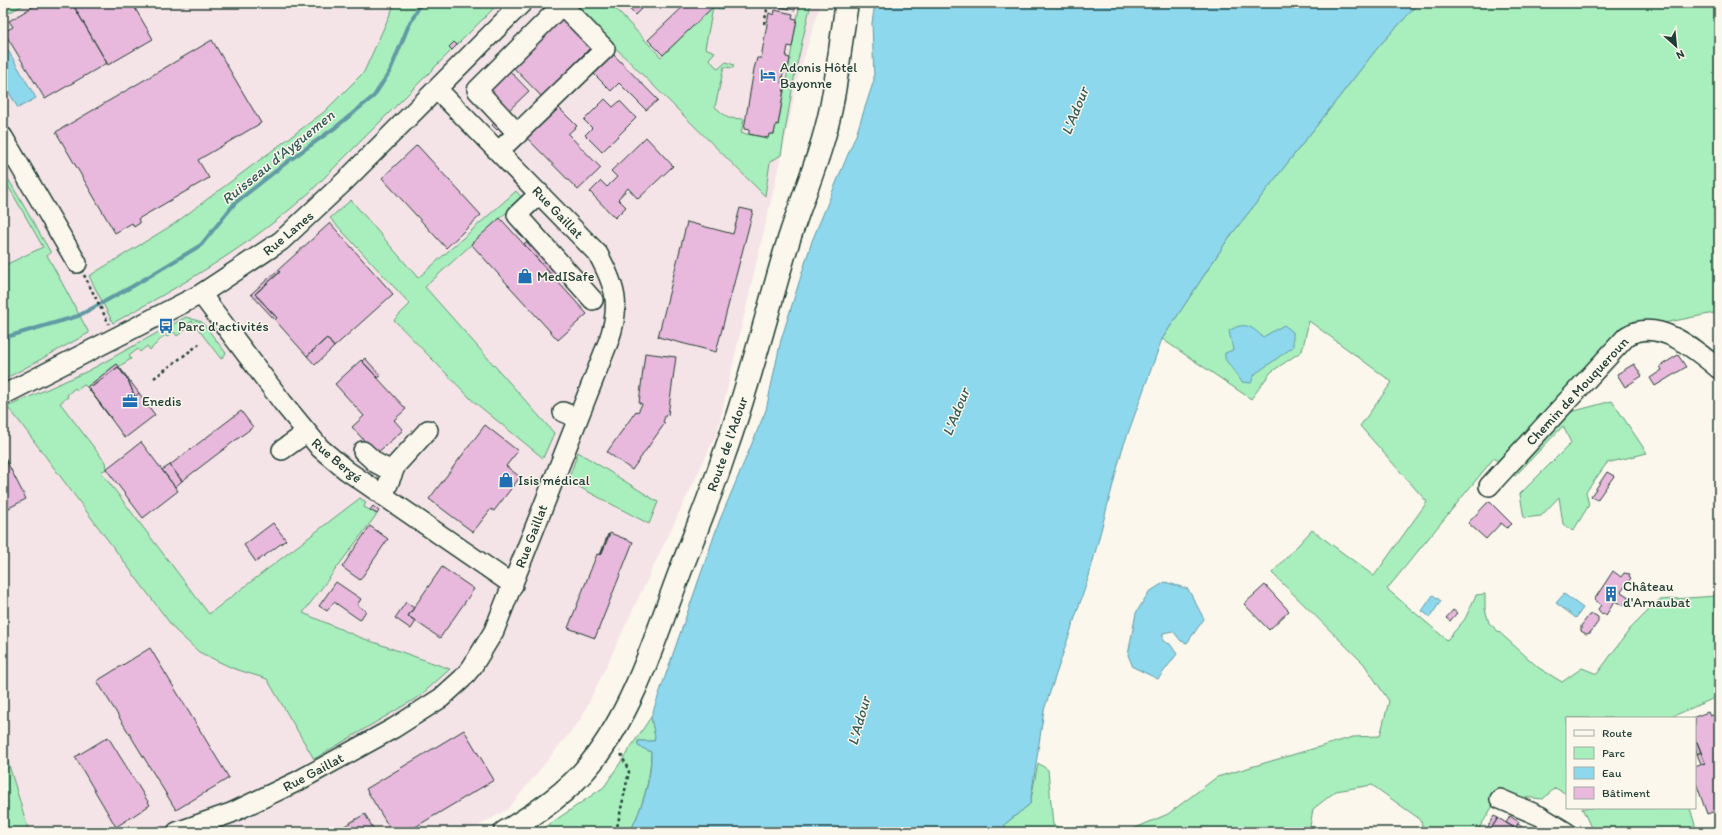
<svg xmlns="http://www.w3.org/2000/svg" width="1722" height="835" viewBox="0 0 1722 835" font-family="Itim,sans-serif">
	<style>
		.built { fill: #f5e4e7 }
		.green { fill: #a8efbd; stroke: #649678 }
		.water { fill: #8ed8ee; stroke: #629aa4 }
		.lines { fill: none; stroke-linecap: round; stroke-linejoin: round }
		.stream { stroke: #629aa4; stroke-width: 4 }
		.building { fill: #e8b9dc; stroke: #1f3d34 }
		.minor-casing { stroke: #1f3d34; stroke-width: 22 }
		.major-casing { stroke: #1f3d34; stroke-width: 25 }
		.path { stroke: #1f3d34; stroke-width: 2.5; stroke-dasharray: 3 3; stroke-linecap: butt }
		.minor { stroke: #fbf7ec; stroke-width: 19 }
		.major { stroke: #fbf7ec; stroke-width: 22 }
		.labels { text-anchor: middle; stroke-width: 3; stroke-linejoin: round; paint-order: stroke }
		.poi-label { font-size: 14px; fill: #1f3d34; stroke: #fbf7ec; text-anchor: start }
		.street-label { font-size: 14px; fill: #1f3d34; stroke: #fbf7ec }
		.water-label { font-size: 15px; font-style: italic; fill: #355c59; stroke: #fbf7ec }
	</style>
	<rect width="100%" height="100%" fill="#fbf7ec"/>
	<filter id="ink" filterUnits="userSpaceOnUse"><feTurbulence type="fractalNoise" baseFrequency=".025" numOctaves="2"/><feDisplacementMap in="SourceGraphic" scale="8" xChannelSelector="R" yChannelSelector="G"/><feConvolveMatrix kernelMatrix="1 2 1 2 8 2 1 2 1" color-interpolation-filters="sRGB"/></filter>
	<g filter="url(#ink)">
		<path class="built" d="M3 3H821L797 80 791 114 717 433 581 719 508 809 468 832H3V380L89 332 3 274Z"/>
		<path class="green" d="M3 3H24L25 4 3 16Z
			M395 3H499L309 193C250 246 182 285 113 323L89 276 174 224 324 112 364 72Z
			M570 3H610L661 57 717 3H724L723 9 713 8 705 48 715 52 709 59 718 69 726 62 734 65 733 68 724 67 715 107 728 118 744 119 741 133 768 138 769 134H774L776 124 778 125 800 3H811L795 73 781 155 770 162 765 196Z
			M1419 3H1719V321L1714 313 1649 326 1567 413 1612 401 1647 453 1607 463 1586 492 1589 505 1573 531 1563 524 1559 497 1541 516 1524 518 1520 494 1571 443 1563 426 1515 476 1494 458 1387 589 1447 640 1465 619 1476 595 1485 594V609L1489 623 1539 668 1562 682 1582 668 1597 674 1630 629 1659 600 1716 596 1719 592V696L1669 718H1567V794L1555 788 1543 799 1521 797 1502 791 1477 832H1423L1421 820 1372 785 1336 791 1313 809 1309 832H1126L1168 814 1217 777 1353 737 1380 736 1389 701 1364 664 1272 573 1312 530 1374 576 1427 502 1360 426 1392 382 1309 321 1302 351 1271 372 1251 399 1162 339 1228 239 1379 46Z
			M3 170 51 253 47 255 89 333 3 380V266L43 247 3 177Z
			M516 191 522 198 425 287 554 433 543 458 473 401 394 320 410 304 330 218 351 200 418 278Z
			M186 317 202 322 226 353 221 359 192 321 184 327 185 330 177 336 174 332 167 337 165 335 150 350 147 346 140 352 138 349 129 356 131 359 118 367 117 364 87 387 84 385 77 390 75 388 67 395 68 397 60 403 105 462 106 469 101 472 209 614 360 498 366 502 364 507 377 514 303 613 359 637 450 669 420 696 314 759 267 679 232 668 199 652 175 630 16 417 7 407 88 371Z
			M578 452 658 502 649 524 568 481Z
			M651 717 655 737 654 741H638V746L651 752C651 780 642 807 630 832H538L604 787Z
			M3 745 29 832H3Z
			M1038 763 1048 770 1053 825 1071 832H1005V824L1030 804Z
			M1582 808H1690L1697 832H1593Z"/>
		<path class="water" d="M875 3H1419L1379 46 1228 239 1162 339 1122 450 1089 576 1044 710 1030 804 1005 824V832H630C642 808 652 779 651 752L638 746V741H654L655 737 651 717 719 522 766 410 781 340 812 241 856 135 874 80 872 23Z
			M3 42 36 98 18 108 3 82Z
			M1284 325 1293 332V347L1255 374 1251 383 1242 382 1225 359V353L1233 350 1229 331C1244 321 1251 326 1263 337Z
			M1165 582 1188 589 1204 619 1187 643 1181 641 1173 631 1163 633V641L1170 644 1177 654 1158 679 1133 667 1128 655 1136 613 1149 592Z
			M1564 594 1583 608 1576 618 1556 603Z
			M1433 595 1441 601 1430 617 1422 611Z"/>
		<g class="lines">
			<path class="stream" d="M3 338 78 316 133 286 201 245 235 203 291 159 336 127 374 96 390 71 408 27 421 3"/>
		</g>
		<path class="building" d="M39 3H72L107 63 45 99 4 32 13 27 9 21Z
			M72 3H132L153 39 108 65Z
			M624 3H647L635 15Z
			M687 3H717L663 55 648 40Z
			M776 3H797L795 10 775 6Z
			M775 10 793 14 792 18 797 19 792 47 788 46 786 57 790 58 788 70 784 69 781 83H785L778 125 776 124 774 134H769L768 138 749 134V130L744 129 754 69 757 58H761L769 13 774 15Z
			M561 15 592 46 542 97 509 63Z
			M212 40 261 123 198 160 209 178 138 219 140 223 134 227 132 223 115 233 56 132Z
			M454 42 457 45 452 50 449 47Z
			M609 50 658 100 646 110 619 83 611 91 590 70Z
			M506 67 529 91 505 114 482 90Z
			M605 99 613 107 620 101 636 118 602 152 585 135 592 128 584 120Z
			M554 103 577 126 568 134 601 168 578 190 523 134Z
			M495 122 500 127 497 130 492 125Z
			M646 137 673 166 638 199 628 188 618 199 626 207 615 218 590 192 601 181 607 187 617 177 611 171Z
			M417 145 481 215 446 248 382 178Z
			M740 208 753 211 716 352 658 337 687 222 733 234Z
			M500 218 587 314 558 340 471 244Z
			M330 223 393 294 334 347 327 338 307 356 275 320 277 318 255 294 280 272 278 270Z
			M531 237 563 272 555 279 524 244Z
			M278 270 280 272 255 294 277 318 275 320 251 294Z
			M327 338 334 347 315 365 307 356Z
			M645 353 676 357 668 415 666 414 663 422 665 423 632 470 607 452 636 411 638 412 642 404 639 403Z
			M1678 355 1686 367 1655 386 1650 378 1662 370 1660 366Z
			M365 358 381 376 378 378 362 361Z
			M361 360 406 409 394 420 403 430 376 454 352 427 364 416 335 384Z
			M117 364 139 393 135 397 128 380 118 367 89 389 111 418 87 387Z
			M1634 364 1642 376 1625 387 1617 374Z
			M118 367 128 380 135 397 139 393 155 415 125 438 89 389Z
			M241 411 253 427 182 481 170 465Z
			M485 425 518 451 506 466 520 477 494 511 491 509 473 532 429 499Z
			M141 442 178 491 143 518 106 469Z
			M3 454 26 499 3 511Z
			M170 465 182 481 175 487 162 470Z
			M1607 472 1614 476 1597 500 1591 496Z
			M1489 501 1512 524 1507 528 1501 523 1486 539 1468 523Z
			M373 506 379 511 377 514 370 510Z
			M273 523 286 540 256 562 244 545Z
			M370 526 388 539 360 580 342 567Z
			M610 533 633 542 595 638 568 628 597 554 601 555Z
			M608 534 609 535 601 555H600Z
			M442 567 474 589 440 638 408 616Z
			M1613 571 1621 577 1624 573 1630 574 1629 576 1631 578 1621 592 1629 597 1623 606 1615 601 1606 615 1603 613 1602 615 1598 609 1601 605 1594 600Z
			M336 582 361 599 357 605 366 611 360 620 334 602 327 611 319 606Z
			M1265 585 1289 611 1269 630 1244 604Z
			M406 602 414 608 408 616 416 621 411 629 395 618Z
			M1453 610 1457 613 1450 621 1446 618Z
			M1593 614 1598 617V622L1590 633 1586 634 1581 631V626L1589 615Z
			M150 648 229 778 176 810 97 681Z
			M1708 712 1710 716 1719 713V810L1707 814 1695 780V767L1705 763 1697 742 1695 743V718H1692Z
			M464 730 494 780 407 832H392L366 789Z
			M108 737 150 805 116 827 75 757Z
			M1697 742 1701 752 1697 754 1695 743Z
			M1701 752 1705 763 1701 764 1697 754Z
			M365 814 375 832H334Z
			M1494 816 1498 818 1490 830 1487 828Z
			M1510 816 1519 822 1515 828 1506 823Z
			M1498 818 1515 828 1518 824 1523 828 1521 832H1493L1490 830Z"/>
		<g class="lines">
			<g class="minor-casing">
				<path id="minor" d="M3 137 77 263
					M499 151 605 49 562 5 477 90 518 134
					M540 193 517 215 593 300
					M201 294 283 403 320 448 346 470 513 585
					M3 395 201 294 281 241 345 181 522 3
					M563 412 578 418
					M282 450 306 433
					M363 451 376 463 393 472
					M1489 486 1627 336C1658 317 1696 350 1719 369
					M383 496 396 465 428 430
					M1500 799 1540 816 1566 832
					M177 832 231 813 298 781 394 728 441 698 462 679 472 667 494 631 609 340C621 305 616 287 598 254L437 89"/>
			</g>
			<g class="major-casing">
				<path id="major" d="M505 832C537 813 568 792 591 763 634 710 656 635 680 572 695 533 711 495 724 455 748 389 765 320 785 252 799 204 821 158 831 108 838 73 841 38 847 3"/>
			</g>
			<path class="path" d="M764 24 767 10 774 3
				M84 275 109 324
				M154 378 202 342
				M147 832 163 826
				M616 832 629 772 620 751"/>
			<use href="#minor" class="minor"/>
			<use href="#major" class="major"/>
		</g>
	</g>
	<defs>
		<g id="hotel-bare" transform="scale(1.2)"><path d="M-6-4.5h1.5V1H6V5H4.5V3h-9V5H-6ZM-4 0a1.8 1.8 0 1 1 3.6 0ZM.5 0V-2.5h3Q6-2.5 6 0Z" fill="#1f6fb2" stroke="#fbf7ec" stroke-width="2.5" paint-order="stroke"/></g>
		<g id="shop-bare" transform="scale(1.2)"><path d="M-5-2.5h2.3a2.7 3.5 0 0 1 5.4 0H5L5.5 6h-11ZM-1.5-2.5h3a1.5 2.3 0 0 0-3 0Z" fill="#1f6fb2" stroke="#fbf7ec" stroke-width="2.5" paint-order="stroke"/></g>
		<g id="bus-bare" transform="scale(1.2)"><path d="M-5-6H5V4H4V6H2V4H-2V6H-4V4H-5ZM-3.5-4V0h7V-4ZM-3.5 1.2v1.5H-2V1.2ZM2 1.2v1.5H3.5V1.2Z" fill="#1f6fb2" stroke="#fbf7ec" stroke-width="2.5" paint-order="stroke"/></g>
		<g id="office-bare" transform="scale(1.2)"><path d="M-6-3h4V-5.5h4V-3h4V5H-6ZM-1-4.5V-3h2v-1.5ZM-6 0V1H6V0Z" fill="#1f6fb2" stroke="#fbf7ec" stroke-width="2.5" paint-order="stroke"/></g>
		<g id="building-bare" transform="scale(1.2)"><path d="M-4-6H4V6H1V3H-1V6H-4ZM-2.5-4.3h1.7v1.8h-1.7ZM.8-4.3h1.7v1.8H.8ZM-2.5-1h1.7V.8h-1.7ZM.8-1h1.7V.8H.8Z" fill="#1f6fb2" stroke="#fbf7ec" stroke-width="2.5" paint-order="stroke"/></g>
	</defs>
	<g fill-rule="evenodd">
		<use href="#hotel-bare" x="768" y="75"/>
		<use href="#shop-bare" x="525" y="276"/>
		<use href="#bus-bare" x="166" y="326"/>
		<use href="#office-bare" x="130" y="401"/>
		<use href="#shop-bare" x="506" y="480"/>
		<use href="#building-bare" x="1611" y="594"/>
	</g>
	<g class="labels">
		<g class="poi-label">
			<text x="780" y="72">Adonis Hôtel<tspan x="780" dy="16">Bayonne</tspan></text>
			<text x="537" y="281">MedISafe</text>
			<text x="178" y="331">Parc d'activités</text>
			<text x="142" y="406">Enedis</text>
			<text x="518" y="485">Isis médical</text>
			<text x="1623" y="591">Château<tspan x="1623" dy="16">d'Arnaubat</tspan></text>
		</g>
		<g class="street-label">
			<text transform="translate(558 212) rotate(46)" y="5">Rue Gaillat</text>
			<text transform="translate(288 233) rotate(-40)" y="5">Rue Lanes</text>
			<text transform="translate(1577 391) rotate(-47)" y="5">Chemin de Mouqueroun</text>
			<text transform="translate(727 444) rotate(-71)" y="5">Route de l'Adour</text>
			<text transform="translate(337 460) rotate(40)" y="5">Rue Bergé</text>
			<text transform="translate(531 536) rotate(-69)" y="5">Rue Gaillat</text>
			<text transform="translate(313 772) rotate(-28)" y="5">Rue Gaillat</text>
		</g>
		<g class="water-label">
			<text transform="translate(1075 111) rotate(-68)" y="5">L'Adour</text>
			<text transform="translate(278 157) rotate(-39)" y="5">Ruisseau d'Ayguemen</text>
			<text transform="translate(956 412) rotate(-68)" y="5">L'Adour</text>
			<text transform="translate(859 721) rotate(-74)" y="5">L'Adour</text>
		</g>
	</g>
	<rect width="1722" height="835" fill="none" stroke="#fbf7ec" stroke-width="16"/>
	<rect x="8" y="8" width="1706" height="819" fill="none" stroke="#1f3d34" stroke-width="1.5" filter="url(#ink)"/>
	<rect x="1566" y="717" width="130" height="92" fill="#fbf7ec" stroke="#a3ada2"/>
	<rect x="1574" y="730" width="20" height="6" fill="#fbf7ec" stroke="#a3ada2"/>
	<text x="1602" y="737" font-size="12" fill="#1f3d34">Route</text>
	<rect x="1574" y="747" width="20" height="12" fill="#a8efbd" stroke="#a3ada2"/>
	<text x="1602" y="757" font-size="12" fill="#1f3d34">Parc</text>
	<rect x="1574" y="767" width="20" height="12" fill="#8ed8ee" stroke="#a3ada2"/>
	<text x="1602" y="777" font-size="12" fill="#1f3d34">Eau</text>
	<rect x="1574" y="787" width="20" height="12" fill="#e8b9dc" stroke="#a3ada2"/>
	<text x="1602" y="797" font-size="12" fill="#1f3d34">Bâtiment</text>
	<g transform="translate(1676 46) rotate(153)" stroke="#fbf7ec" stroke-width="3" paint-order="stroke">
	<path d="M0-3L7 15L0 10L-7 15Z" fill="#1f3d34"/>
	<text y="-6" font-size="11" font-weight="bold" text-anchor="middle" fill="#1f3d34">N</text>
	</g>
</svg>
